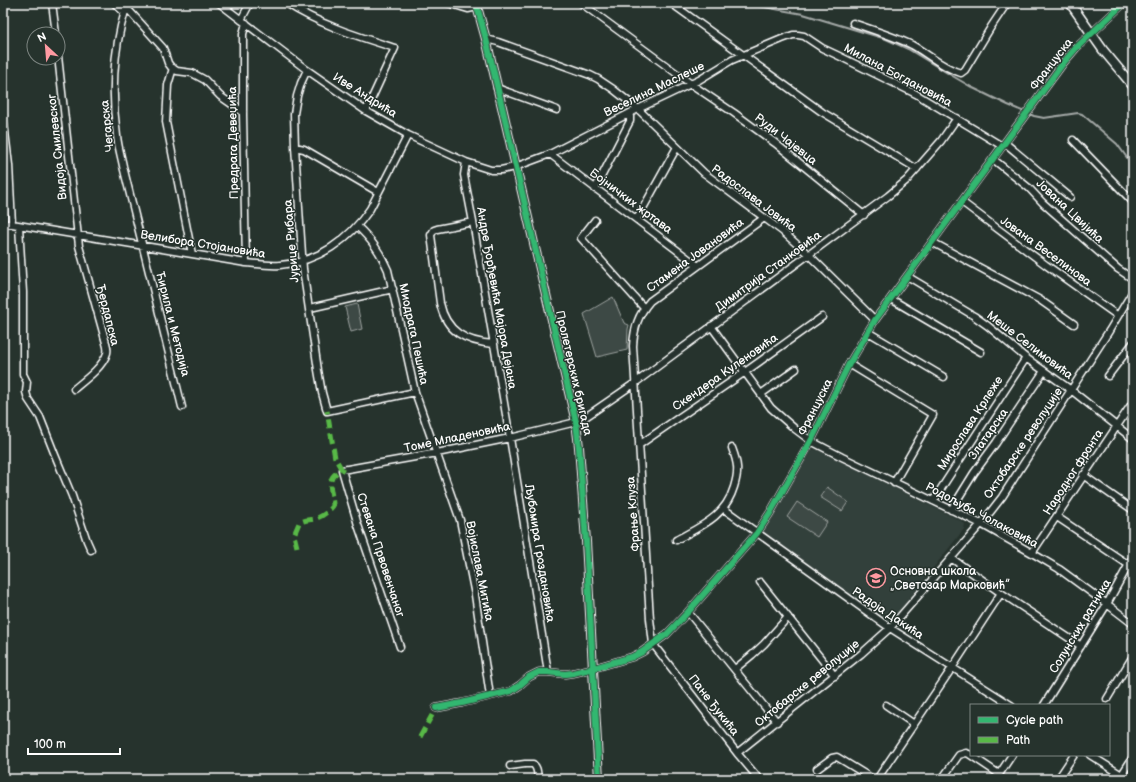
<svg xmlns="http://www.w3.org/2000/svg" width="1136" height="782" viewBox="0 0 1136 782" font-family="'Balsamiq Sans',sans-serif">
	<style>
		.built { fill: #333f3a }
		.green { fill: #3e4944; stroke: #9ea4a2 }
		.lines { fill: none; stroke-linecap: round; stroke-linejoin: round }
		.stream { stroke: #a4a9a7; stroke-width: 2 }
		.minor-casing { stroke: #fff; stroke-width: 9 }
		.tertiary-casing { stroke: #fff; stroke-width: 10 }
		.secondary-casing { stroke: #fff; stroke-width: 11 }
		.minor { stroke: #26332d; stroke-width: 6 }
		.tertiary { stroke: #26332d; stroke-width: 7 }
		.secondary { stroke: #26332d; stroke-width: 8 }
		.quiet { stroke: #58b947; stroke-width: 5; stroke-dasharray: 10 5; stroke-linecap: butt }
		.cycleway-casing { stroke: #26332d; stroke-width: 8 }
		.cycleway { stroke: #33b770; stroke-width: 6 }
		.labels { text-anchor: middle; stroke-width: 3; stroke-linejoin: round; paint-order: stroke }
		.street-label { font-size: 12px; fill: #fff; stroke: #26332d }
		.poi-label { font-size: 12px; fill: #fff; stroke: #26332d; text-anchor: start }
	</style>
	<rect width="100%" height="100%" fill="#26332d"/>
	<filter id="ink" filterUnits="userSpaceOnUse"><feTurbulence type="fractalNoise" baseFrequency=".025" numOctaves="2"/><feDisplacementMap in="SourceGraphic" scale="8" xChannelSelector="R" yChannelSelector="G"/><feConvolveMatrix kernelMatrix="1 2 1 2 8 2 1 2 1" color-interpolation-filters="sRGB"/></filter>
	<g filter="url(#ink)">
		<path class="built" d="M813 449 819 450 961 521 965 524 964 529 890 623 763 533 808 453Z"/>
		<path class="green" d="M613 297 624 323 629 325 628 329 627 350 597 357 584 314Z
			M357 304 362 329 351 332 345 307Z
			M827 487 848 502 842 511 820 497Z
			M797 502 827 522 817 537 787 517Z"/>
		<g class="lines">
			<path class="stream" d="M741 3 803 14 886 39 908 49 944 71 973 88 1008 105 1034 116 1044 118 1078 113 1082 114 1117 144 1133 166"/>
			<g class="minor-casing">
				<path id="minor" d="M52 3 56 34
					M114 3 124 12
					M128 3C125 11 123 18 121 26 113 61 112 100 117 136 118 146 121 156 123 166L182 407
					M219 3 307 70 366 111 408 135 466 162 491 170H501L515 167 550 154 638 109 699 80 732 60 782 39 793 35H798L804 36 822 48 839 56 916 94 1002 146
					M286 3C320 25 357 36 395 48L366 111
					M448 3 468 9 477 7
					M581 3 691 84 734 113 775 143 864 215
					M671 3 822 112 917 169
					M126 7 163 48 168 63 171 67 177 71 192 73 205 80 220 96 243 112
					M241 20 250 3
					M246 23 243 34V115L246 263
					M853 23C873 30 893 36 912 45 928 54 943 68 961 73L965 70 991 27 1007 3
					M486 39 498 42 590 75 598 79 613 89 638 109 704 173 782 231 809 255 875 320
					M58 56 79 246 106 343C107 346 108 349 107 353 103 367 85 380 74 389
					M173 68 168 85 166 122 192 254
					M307 70 301 83 297 96 294 114 295 147 303 269 318 370 322 393 327 411 415 392
					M497 88 557 110
					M3 115 9 165 12 224
					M1073 140 1133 202
					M1005 143 1070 197
					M295 147 304 149 378 192
					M550 154 698 266
					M993 159 1029 188 1043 203 1118 269 1133 279
					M466 162 464 175 473 222 510 438 548 672
					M595 189 630 121V113
					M962 202 1046 265 1118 316
					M637 219 677 147
					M595 220 581 238 644 308
					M473 222 437 229 434 230 431 235 440 303C446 332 466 342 494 344
					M3 224H12L246 263C257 264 269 266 280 265 318 262 349 240 370 209L408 135
					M19 226 23 292V374L27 382 26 392 28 399 40 417 55 455 72 496 87 541 91 550
					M357 226C372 240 380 252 388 270L415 392 460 520 475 595 490 696
					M932 242 1040 300 1074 324
					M907 276 974 316 988 326 1026 358 1071 390 1133 439
					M891 299 981 352
					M310 308 393 289
					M711 326 771 408 795 429 811 441 842 457 981 524 1032 553 1059 569 1107 604 1133 624
					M868 332 944 377
					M849 364 933 415 894 483
					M1108 376 1133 343
					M761 394 796 369
					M639 445 745 372 822 317
					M1083 475 1133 510
					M933 501 1026 358
					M724 509 890 628 1011 705
					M951 510 974 473 996 443 1044 371
					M1057 517 1129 565
					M676 540C701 526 725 517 734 487 739 471 738 464 732 448
					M1032 553 1133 402
					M951 558 1001 593 1081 646
					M760 582 835 676
					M688 612 777 722
					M400 647 358 525 342 470 432 454 510 438 576 422 584 418 635 383 888 196 907 180 941 141 957 118
					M735 669 752 655 764 644 788 617
					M1107 699 1133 656
					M886 705 914 724
					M1044 705 1107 604 1133 557
					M436 708 462 703 511 691 520 685 529 677 539 672H548L565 674 573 673 594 668 632 657 642 652 667 634 688 612 757 533 770 513 811 441 849 364 875 320 1064 62 1076 48 1124 3
					M737 753 861 654 890 628 981 524 1002 497 1109 331 1133 291
					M1090 755 1128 779
					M510 766 525 764H533C538 768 537 773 538 779
					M817 769 832 758 837 757 873 779
					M759 779 737 753 653 644 650 619 633 346C634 328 638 315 650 301L764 218
					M877 779 952 668 1001 593
					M942 779 959 755 966 753 969 754 999 774
					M996 779 1012 755
					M1058 779 1074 755
					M1119 779 1133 757"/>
			</g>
			<g class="tertiary-casing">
				<path id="tertiary" d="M476 3 486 39 576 422 579 447 586 541 599 779"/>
			</g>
			<g class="secondary-casing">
				<path id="secondary" d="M1070 3 1103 50 1133 86"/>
			</g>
			<use href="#minor" class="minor"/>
			<use href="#tertiary" class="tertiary"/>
			<use href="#secondary" class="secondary"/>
			<path class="quiet" d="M297 547 294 535 299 523C304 520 308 520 314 519 322 517 328 512 333 506 333 491 323 478 342 470L335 458 327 411
				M420 737 436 708"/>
			<g class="cycleway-casing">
				<path id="cycleway" d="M476 3 486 39 576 422 579 447 586 541 599 779
					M436 708 462 703 511 691 520 685 529 677 539 672H548L565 674 573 673 594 668 632 657 642 652 667 634 688 612 757 533 770 513 811 441 849 364 875 320 1064 62 1076 48 1124 3"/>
			</g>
			<use href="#cycleway" class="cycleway"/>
		</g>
	</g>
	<defs>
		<g id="school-ring" transform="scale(1)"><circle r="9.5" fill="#26332d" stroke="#ff9aa2" stroke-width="1.5"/><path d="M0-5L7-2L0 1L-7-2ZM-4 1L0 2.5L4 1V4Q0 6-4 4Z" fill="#ff9aa2"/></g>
	</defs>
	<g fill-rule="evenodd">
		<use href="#school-ring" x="876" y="578"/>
	</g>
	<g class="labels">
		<g class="street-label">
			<text transform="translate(1051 64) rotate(-52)" y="4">Француска</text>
			<text transform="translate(898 75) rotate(28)" y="4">Милана Богдановића</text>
			<text transform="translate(654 89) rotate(-26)" y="4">Веселина Маслеше</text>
			<text transform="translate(365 95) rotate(32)" y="4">Иве Андрића</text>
			<text transform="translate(107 126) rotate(-96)" y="4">Чегарска</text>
			<text transform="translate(786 139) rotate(38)" y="4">Руди Чајевца</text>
			<text transform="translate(233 143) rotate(-91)" y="4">Предрага Девеџића</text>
			<text transform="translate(57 147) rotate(-96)" y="4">Видоја Смилевског</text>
			<text transform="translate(754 198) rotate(37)" y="4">Радослава Јовића</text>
			<text transform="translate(631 201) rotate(37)" y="4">Бојничких жртава</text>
			<text transform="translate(1070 211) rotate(43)" y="4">Јована Цвијића</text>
			<text transform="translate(291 241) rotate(-95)" y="4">Јурице Рибара</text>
			<text transform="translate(203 244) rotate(9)" y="4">Велибора Стојановића</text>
			<text transform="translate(1046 251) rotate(36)" y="4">Јована Веселинова</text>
			<text transform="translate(695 255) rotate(-36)" y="4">Стамена Јовановића</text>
			<text transform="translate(768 271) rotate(-36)" y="4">Димитрија Станковића</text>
			<text transform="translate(497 298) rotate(80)" y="4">Андре Ђорђевића Мајора Дејана</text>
			<text transform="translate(108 315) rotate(76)" y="4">Ђердапска</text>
			<text transform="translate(173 324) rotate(76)" y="4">Ћирила и Методија</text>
			<text transform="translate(414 334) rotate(78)" y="4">Миодрага Пешића</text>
			<text transform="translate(1030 345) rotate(37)" y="4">Меше Селимовића</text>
			<text transform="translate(725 372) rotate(-35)" y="4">Скендера Куленовића</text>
			<text transform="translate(574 373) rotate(77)" y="4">Пролетерских бригада</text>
			<text transform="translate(815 407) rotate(-63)" y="4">Француска</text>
			<text transform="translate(970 423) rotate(-57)" y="4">Мирослава Крлеже</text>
			<text transform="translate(988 434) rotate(-55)" y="4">Златарска</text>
			<text transform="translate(457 437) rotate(-12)" y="4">Томе Младеновића</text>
			<text transform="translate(1023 443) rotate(-56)" y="4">Октобарске револуције</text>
			<text transform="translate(1073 472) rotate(-57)" y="4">Народног фронта</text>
			<text transform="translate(633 514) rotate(-94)" y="4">Фрање Клуза</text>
			<text transform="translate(982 515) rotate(28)" y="4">Родољуба Чолаковића</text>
			<text transform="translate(540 553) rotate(81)" y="4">Љубомира Гроздановића</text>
			<text transform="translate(381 555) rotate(72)" y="4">Стевана Првовенчаног</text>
			<text transform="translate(480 571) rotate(79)" y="4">Војислава Митића</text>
			<text transform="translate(888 613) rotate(34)" y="4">Радоја Дакића</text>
			<text transform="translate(1080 626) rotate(-59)" y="4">Солунских ратника</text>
			<text transform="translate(807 683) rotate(-39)" y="4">Октобарске револуције</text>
			<text transform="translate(714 705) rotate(52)" y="4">Пане Ђукића</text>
		</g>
		<g class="poi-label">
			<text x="890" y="575">Основна школа<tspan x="890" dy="14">„Светозар Марковић”</tspan></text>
		</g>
	</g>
	<rect width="1136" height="782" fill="none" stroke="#26332d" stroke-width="16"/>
	<rect x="8" y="8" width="1120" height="766" fill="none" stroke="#fff" stroke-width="1.5" filter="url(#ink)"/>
	<rect x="970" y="704" width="140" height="52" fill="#26332d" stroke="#7d8581"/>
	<rect x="978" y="717" width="20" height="6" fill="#33b770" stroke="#7d8581"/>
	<text x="1006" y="724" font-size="12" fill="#ffffff">Cycle path</text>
	<rect x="978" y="737" width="20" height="6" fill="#58b947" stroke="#7d8581"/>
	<text x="1006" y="744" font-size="12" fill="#ffffff">Path</text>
	<g transform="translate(46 46) rotate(334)"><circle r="19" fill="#26332d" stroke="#7d8581"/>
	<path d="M0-3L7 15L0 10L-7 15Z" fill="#ff9aa2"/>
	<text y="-6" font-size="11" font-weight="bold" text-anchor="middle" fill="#ffffff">N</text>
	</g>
	<path d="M28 748v6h92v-6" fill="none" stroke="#ffffff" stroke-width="2"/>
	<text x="34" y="748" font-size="12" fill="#ffffff" stroke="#26332d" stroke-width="3" paint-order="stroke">100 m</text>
</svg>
